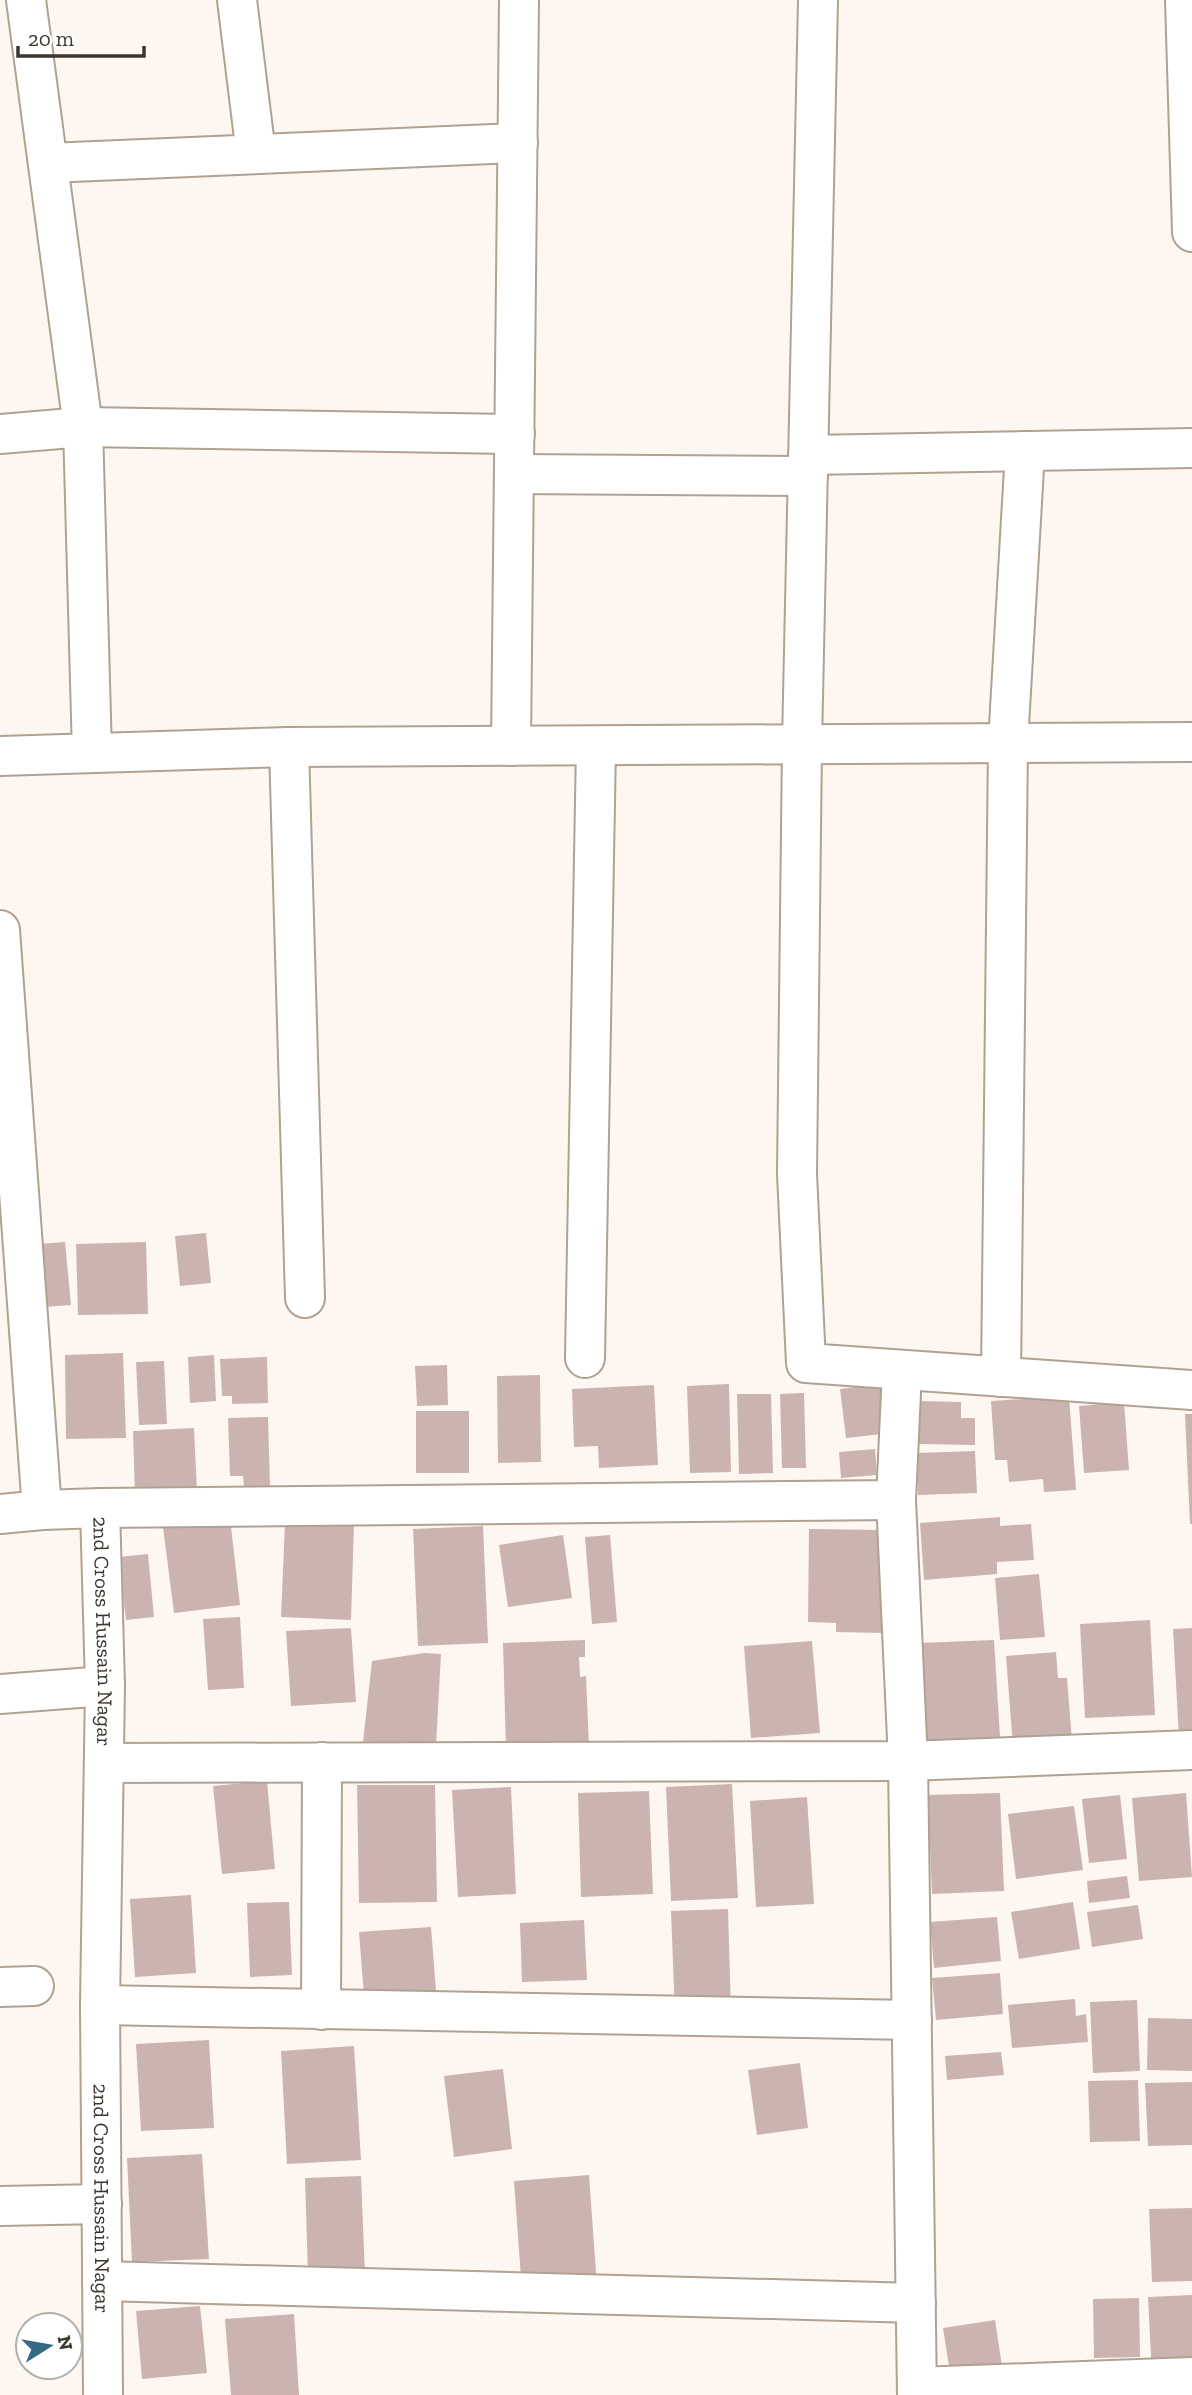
<svg xmlns="http://www.w3.org/2000/svg" width="1192" height="2395" viewBox="0 0 1192 2395" font-family="'Zilla Slab',serif">
	<style>
		.building { fill: #cbb4af }
		.lines { fill: none; stroke-linecap: round; stroke-linejoin: round }
		.street-casing { stroke: #b0a192; stroke-width: 42 }
		.street { stroke: #fff; stroke-width: 38 }
		.labels { text-anchor: middle; stroke-width: 5; stroke-linejoin: round; paint-order: stroke }
		.street-label { font-size: 21px; fill: #3c362f; stroke: #fff }
	</style>
	<rect width="100%" height="100%" fill="#fef7f1"/>
	<path class="building" d="M206 1233 211 1283 180 1286 175 1236Z
		M65 1242 71 1305 45 1307 39 1244Z
		M146 1242 148 1314 78 1315 76 1244Z
		M123 1353 126 1438 66 1439 65 1355Z
		M214 1355 216 1401 190 1403 188 1357Z
		M267 1357 268 1403 232 1404V1396H222L220 1359Z
		M164 1361 167 1424 139 1425 136 1362Z
		M447 1365 448 1405 417 1406 415 1366Z
		M540 1375 541 1462 498 1463 497 1376Z
		M885 1383 891 1433 846 1438 840 1389Z
		M729 1384 731 1472 690 1473 687 1386Z
		M654 1385 658 1465 599 1468 598 1446 574 1447 572 1389Z
		M804 1393 806 1468H782L780 1394Z
		M737 1394H771L773 1473 739 1474Z
		M1069 1396 1076 1490 1044 1492 1043 1479 1009 1482 1007 1460H995L991 1401Z
		M918 1401 961 1402V1418H975V1445L918 1444Z
		M1124 1402 1129 1470 1084 1473 1079 1406Z
		M416 1411H469V1473H416Z
		M1185 1414H1192V1524H1190Z
		M268 1417 270 1487 244 1488 243 1476H230L228 1418Z
		M194 1428 197 1493 135 1496 133 1431Z
		M875 1449 877 1475 841 1478 839 1452Z
		M975 1451 977 1493 918 1495 917 1453Z
		M1000 1517V1526L1031 1524 1034 1560 997 1562V1574L924 1580 920 1523Z
		M230 1518 240 1605 174 1613 163 1527Z
		M285 1522 354 1524 351 1620 281 1617Z
		M483 1526 488 1643 418 1646 413 1529Z
		M809 1529 885 1530 884 1633 836 1632V1623L808 1622Z
		M563 1535 572 1598 508 1607 499 1545Z
		M610 1535 617 1622 592 1624 585 1537Z
		M148 1554 154 1617 126 1620 118 1557Z
		M1039 1574 1045 1637 1000 1640 995 1578Z
		M240 1617 244 1688 208 1690 203 1619Z
		M1150 1620 1155 1715 1085 1718 1080 1624Z
		M351 1628 356 1702 291 1706 286 1631Z
		M1192 1628V1738H1179L1173 1629Z
		M585 1640V1657H579L580 1677 586 1676 589 1747 506 1750 503 1643Z
		M994 1640 1000 1737 925 1740 920 1643Z
		M812 1641 820 1733 751 1738 744 1646Z
		M1056 1652 1058 1678H1067L1072 1741 1013 1747 1006 1656Z
		M424 1653 441 1654 436 1746 363 1742 372 1661Z
		M267 1781 275 1869 222 1874 213 1786Z
		M732 1784 738 1898 671 1901 666 1787Z
		M357 1785H435L437 1902 359 1903Z
		M511 1787 516 1894 458 1897 452 1790Z
		M649 1791 653 1894 581 1897 578 1793Z
		M1000 1793 1004 1891 932 1894 928 1795Z
		M1186 1793 1192 1877 1139 1881 1132 1798Z
		M1120 1795 1127 1859 1089 1863 1082 1799Z
		M807 1797 814 1904 756 1907 750 1801Z
		M1074 1806 1083 1870 1016 1879 1008 1814Z
		M1127 1876 1130 1898 1089 1903 1087 1881Z
		M191 1895 196 1973 135 1977 130 1899Z
		M289 1902 292 1975 250 1977 247 1903Z
		M1073 1902 1080 1949 1019 1959 1011 1912Z
		M1138 1905 1143 1939 1092 1947 1087 1912Z
		M728 1909 731 2013 675 2015 671 1911Z
		M997 1917 1001 1961 934 1968 930 1922Z
		M584 1920 587 1980 522 1982 520 1923Z
		M431 1927 437 2003 365 2008 359 1932Z
		M1000 1973 1003 2014 936 2020 932 1978Z
		M1075 1999 1076 2016 1086 2014 1088 2042 1012 2048 1008 2005Z
		M1137 2000 1140 2071 1093 2073 1090 2002Z
		M1148 2018 1192 2019V2071L1147 2070Z
		M209 2040 214 2128 141 2131 136 2044Z
		M354 2046 361 2160 287 2164 281 2051Z
		M1001 2052 1004 2075 947 2080 945 2056Z
		M800 2063 808 2128 757 2135 748 2070Z
		M503 2069 512 2149 454 2157 444 2076Z
		M1138 2080 1140 2141 1090 2142 1088 2081Z
		M1192 2082V2145L1148 2146 1145 2083Z
		M202 2154 209 2259 132 2262 127 2158Z
		M589 2175 597 2286 522 2292 514 2181Z
		M361 2176 365 2274 308 2276 305 2178Z
		M1192 2208V2281L1152 2282 1149 2209Z
		M1192 2295V2374L1152 2376 1148 2297Z
		M1139 2298 1140 2357 1094 2358 1093 2299Z
		M200 2306 207 2373 142 2379 136 2311Z
		M294 2314 299 2395H231L225 2319Z
		M995 2320 1002 2366 950 2373 943 2328Z"/>
	<g class="lines">
		<g class="street-casing">
			<g id="street">
				<path d="M26 0 83 427 92 753"/>
				<path d="M237 0 256 154"/>
				<path d="M818 0 802 744 797 1174 806 1363 1192 1390"/>
				<path d="M1185 0 1192 232"/>
				<path d="M48 163 518 143"/>
				<path d="M0 434 83 427 515 434"/>
				<path d="M808 455 1192 448"/>
				<path d="M514 474 808 476"/>
				<path d="M511 746 519 0"/>
				<path d="M289 747 305 1298"/>
				<path d="M0 756 289 747 1192 742"/>
				<path id="s1" d="M0 930 42 1510 100 1508 105 1686 100 2005 103 2395"/>
				<path d="M585 1358 596 746"/>
				<path d="M902 1371 896 1500 908 1761 917 2395"/>
				<path d="M1001 1377 1008 743 1025 451"/>
				<path d="M100 1508 896 1500"/>
				<path d="M0 1514 42 1510"/>
				<path d="M0 1694 105 1686"/>
				<path d="M104 1763 908 1761 1192 1750"/>
				<path d="M0 1987 34 1986"/>
				<path d="M100 2005 912 2020"/>
				<path d="M321 2010 322 1762"/>
				<path d="M0 2206 102 2204"/>
				<path d="M102 2281 916 2303"/>
				<path d="M917 2387 1192 2377"/>
			</g>
		</g>
		<use href="#street" class="street"/>
	</g>
	<g class="labels">
		<g class="street-label">
			<text dy="7" stroke="none"><textPath href="#s1" startOffset="763">2nd Cross Hussain Nagar</textPath></text>
			<text dy="7" stroke="none"><textPath href="#s1" startOffset="1330">2nd Cross Hussain Nagar</textPath></text>
		</g>
	</g>
	<g transform="translate(49 2346) rotate(79)"><circle r="33" fill="#ffffff" stroke="#b1afac" stroke-width="2"/>
	<path d="M0-5L12 26L0 18L-12 26Z" fill="#356a86"/>
	<text y="-10" font-size="19" font-weight="bold" text-anchor="middle" fill="#3c362f">N</text>
	</g>
	<path d="M18 46v10h126v-10" fill="none" stroke="#3c362f" stroke-width="3.5"/>
	<text x="28" y="46" font-size="21" fill="#3c362f" stroke="#ffffff" stroke-width="5" paint-order="stroke">20 m</text>
</svg>
